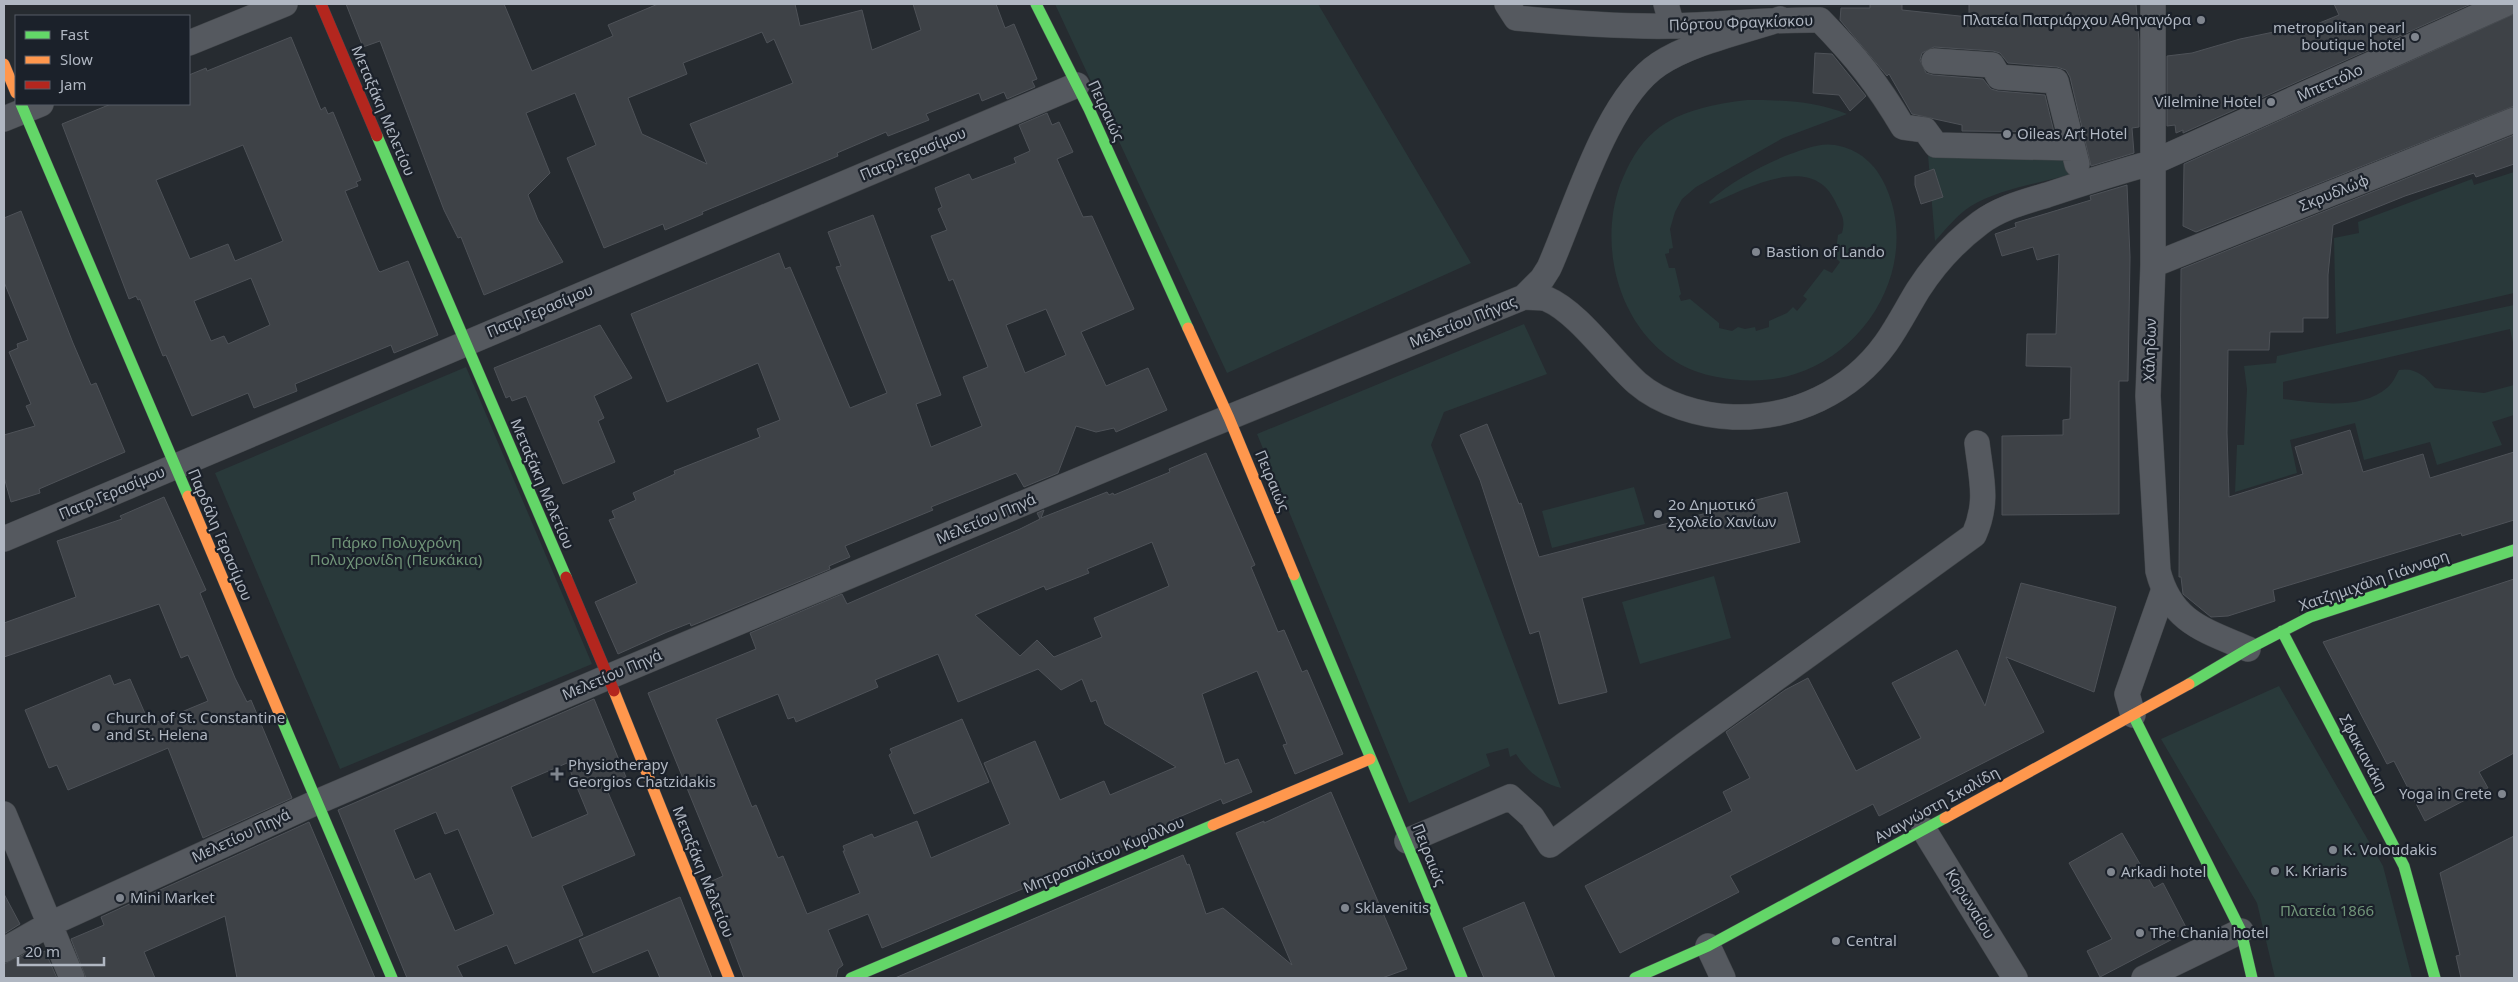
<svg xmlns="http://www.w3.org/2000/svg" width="2518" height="982" viewBox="0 0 2518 982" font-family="'Noto Sans',sans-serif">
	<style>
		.green { fill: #29393a }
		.building { fill: #3e4247; stroke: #4e5258; fill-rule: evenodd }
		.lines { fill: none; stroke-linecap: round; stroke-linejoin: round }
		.street-casing { stroke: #42464a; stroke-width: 26 }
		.fast-casing { stroke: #44474d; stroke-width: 12 }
		.slow-casing { stroke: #44474d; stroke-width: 12 }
		.jam-casing { stroke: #44474d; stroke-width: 12 }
		.street { stroke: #55595f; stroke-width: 25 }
		.fast { stroke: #63d668; stroke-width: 11 }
		.slow { stroke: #ff974d; stroke-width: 11 }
		.jam { stroke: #b3261e; stroke-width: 11 }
		.poi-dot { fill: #80868f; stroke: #1b212a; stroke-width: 2 }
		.labels { text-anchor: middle; stroke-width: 4.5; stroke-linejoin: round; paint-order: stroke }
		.poi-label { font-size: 15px; fill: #b0b7c2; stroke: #1b212a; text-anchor: start }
		.street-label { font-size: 15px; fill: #b0b7c2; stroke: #1b212a }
		.park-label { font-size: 15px; fill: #719579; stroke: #1b212a }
	</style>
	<rect width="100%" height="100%" fill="#262b30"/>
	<path class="green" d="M1055 4H1318L1471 263 1227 373Z
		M1747 100C1781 100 1815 101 1847 114L1783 138 1696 187 1682 199 1675 212 1670 229 1673 248 1669 249V253L1665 254 1669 268H1675L1681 294 1679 296 1681 301 1690 299 1719 323V328L1732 331 1738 327 1745 329 1755 327 1756 331 1769 327V321L1787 313 1793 307 1797 311 1807 299 1803 296 1824 269 1832 273 1840 262 1835 257 1838 235 1842 233C1846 218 1841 214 1835 201 1811 151 1745 190 1710 204L1709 202C1730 182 1759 167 1785 156 1799 151 1819 142 1835 145 1859 149 1876 164 1886 187 1919 262 1871 350 1795 374 1770 382 1743 382 1717 377 1631 362 1593 261 1620 185 1628 165 1638 145 1655 131 1680 110 1715 104 1747 100Z
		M1928 155H2066L2072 174C2041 183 1998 189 1971 206 1957 215 1946 229 1935 241Z
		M2514 172V293L2336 334 2334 238 2359 233 2358 222 2472 179 2474 185Z
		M2514 305V347L2510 329 2283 382V399C2316 403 2361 411 2388 387 2393 383 2396 375 2399 370 2415 367 2425 376 2435 388L2484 393 2514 385V415L2492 422 2502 445 2437 465 2430 442 2364 460 2355 423 2290 440 2297 473 2235 492 2237 445H2244L2247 389 2244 366 2276 363 2277 356Z
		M1524 324 1547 374 1444 412 1431 445 1561 788C1542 783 1527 771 1516 754L1510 757 1508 748 1486 754 1490 766 1409 803 1257 434Z
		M466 367 592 664 340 769 215 473Z
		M1634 487 1645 524 1552 548 1542 511Z
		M1714 576 1731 638 1640 664 1622 602Z
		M2279 686 2383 866 2412 978H2275L2257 903 2161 739Z"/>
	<path class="building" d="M346 4H504L532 71 613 36 608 25 658 4H795L800 26 862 10 872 50 921 30 913 4H996L1005 28 1014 24 1037 79 1032 81 1035 87 1007 99 1004 92 982 101 979 93 926 114 929 120 888 136 886 132 837 153 838 156 702 212 703 214 665 230 663 224 604 248 567 158 596 145 575 93 526 113 550 173 528 195 538 220 563 262 484 295 461 237 458 238 444 210 380 41 363 47ZM762 32 767 43 774 39 793 83 690 124 707 164 642 134 628 98 687 74 683 63Z
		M1870 4H1902V10L1969 17V4H2136L2139 41V127L2132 128 2134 153 2091 166 2070 77 2066 70 2057 67 2008 63 2000 53 1993 51 1934 47 1922 53 1920 60 1926 73 1933 75 1983 79 1991 89 1998 91 2045 95 2054 132 1962 131V125L1912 114 1889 74 1887 76 1840 20 1841 8H1870Z
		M2334 4H2471L2183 133V130L2176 133 2175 125 2167 126V56L2192 53 2240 39 2288 29 2290 35 2339 15Z
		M2514 14V106L2196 232 2183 226 2184 164Z
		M291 37 321 110 325 107 328 114 333 112 361 180 356 182 358 186 345 191 378 270 380 272 408 261 438 335 394 353 391 345 295 384 297 391 254 408 248 393 192 416 166 355 163 356 140 299 138 300 136 296 129 299 62 124 111 104H189V75L206 68 207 71ZM243 145 283 241 235 261 228 244 190 259 156 180ZM251 278 270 325 228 344 224 336 211 341 194 301Z
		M1815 53 1832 54 1866 96 1850 111 1839 95 1813 93Z
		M1047 113 1052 125 1059 122 1073 152 1057 159 1083 217 1092 216 1134 309 1081 332 1106 386 1148 368 1167 410 1116 432 1114 428 1096 432 1076 426 1058 473 1024 487 1016 473 931 507 933 510 845 546 850 557 829 566 830 569 691 626 690 623 667 632 618 654 595 602 637 583 609 520 615 518 612 511 636 500 633 493 675 474 674 471 760 437 757 429 780 420 758 363 667 402 631 314 779 253 785 269 790 267 850 408 887 393 836 267 841 266 828 232 873 215 941 395 916 404 931 447 982 426 963 377 988 367 953 279 949 281 931 236 947 230 938 209 942 207 935 188 969 174 972 180 1016 163 1014 158 1030 151 1019 125ZM1046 309 1066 355 1025 373 1006 325Z
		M2514 135V164L2476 177 2474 173 2405 196 2333 225 2328 275V318H2303V332H2270L2269 350H2228L2227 433 2229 497 2303 474 2295 447 2350 430 2363 472 2423 454 2430 478 2514 452V520L2462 536 2461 533 2273 590 2275 601 2228 616 2211 617 2183 594 2181 577H2179L2181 269Z
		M1934 169 1943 197 1921 204 1915 185V176Z
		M2127 185 2130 257 2128 381H2119V514L2002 515V436L2063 435V420L2070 419 2071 367 2026 366 2027 334H2056L2059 254 2037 260 2033 247 2002 256 1995 234 2016 227 2015 223 2091 200 2090 196Z
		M21 211 73 343 91 385 96 383 125 452 39 489 40 493 11 502 4 477V435L35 426 26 406 31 404 9 352 18 348 17 344 28 340 4 282V218Z
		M600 325 632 378 594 396 604 418 598 421 615 462 563 484 526 396 512 401 510 396 506 398 494 368Z
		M1487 424 1519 504 1521 503 1539 557 1787 492 1800 542 1582 598 1607 692 1559 704 1539 631 1530 634 1480 480 1460 435Z
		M1206 453 1255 565 1251 567 1278 632 1284 630 1302 672 1307 670 1343 754 1295 774 1283 745 1287 744 1257 671 1202 694 1225 764 1238 759 1252 792 1223 804 1221 799 1170 821 1172 826 882 948 868 914 828 930 843 965 838 969 836 978H744L709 885 713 883 712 881 723 876 648 693 756 649 750 633 842 594 847 604 1020 529 1040 519 1037 513 1044 510 1041 518 1107 492 1109 495 1113 493 1114 495 1170 472 1169 469ZM1152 542 1169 586 1094 618 1102 637 1054 657 1037 640 1020 656 975 615 1044 586 1046 590 1089 573 1087 569ZM938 654 958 702 1038 669 1061 690 1082 679 1091 702 1096 700 1105 724 1176 767 1110 795 1104 781 1060 800 1035 741 984 763 1010 824 931 858 917 821 874 838 872 834 843 846 845 851H843L860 893 807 914 783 856 778 858 756 805 752 807 716 719 778 694 788 719 794 717 796 722 878 687 875 680Z
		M164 497 206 590 200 593 202 598 235 678 247 702 251 700 292 798 203 838 168 748 68 790 57 765 49 768 25 710 110 675 114 685 130 679 150 725 208 701 188 655 181 658 159 604 4 657V623L76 597 57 541 122 519 120 516Z
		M2514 579V753L2479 772 2488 788 2425 821 2394 761 2387 764 2323 642Z
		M2021 583 2116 607 2094 692 2006 657 2044 732 1879 816 1873 804 1730 876 1739 892 1620 953 1585 886 1732 811 1723 792 1750 778 1726 732 1785 690 1808 678 1856 771 1921 738 1892 683 1957 650 1985 706Z
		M594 699 626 777 622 778 624 783 607 790 635 855 562 886 583 935 515 964 507 945 457 966 463 978H407L338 810ZM567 763 588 814 532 838 511 787ZM436 812 445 834 458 829 494 914 455 931 430 873 415 880 394 830Z
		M962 719 989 782 914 814 889 755 892 753 890 749Z
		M1331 792 1407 969 1382 978H895L1183 855 1187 865 1189 864 1206 914 1223 908 1292 965 1236 833 1264 821V823Z
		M309 822 375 978H237L225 916 144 952 155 978H86L71 939 104 925 101 917Z
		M2122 833 2154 888 2163 883 2188 931 2100 977 2087 951 2112 939 2069 863Z
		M2514 836V978H2461L2456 956 2460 955 2440 873Z
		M4 894 20 924 4 934Z
		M680 897 712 978H660L648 950 593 973 579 940Z
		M1524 902 1555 978H1484L1463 928Z
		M39 947 41 953 45 951 57 978H4V964Z"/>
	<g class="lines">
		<g class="street-casing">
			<path id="street" d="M1507 4 1516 18C1568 23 1619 27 1672 26 1721 25 1770 19 1820 20 1856 57 1877 83 1903 127L1925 130 1936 145 2073 148
				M1666 4 1672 26
				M2153 4V265L2148 396 2158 571C2171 622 2204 630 2248 649
				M189 43 285 4
				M1934 61 1992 65 1999 77 2056 81 2077 164
				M4 119 41 104
				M2153 265 2514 120
				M1524 297C1531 298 1541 297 1547 299 1578 312 1611 360 1637 383 1661 404 1701 416 1733 417 1793 419 1851 392 1886 343 1898 326 1907 308 1918 290 1934 265 1956 241 1980 223 2000 208 2024 202 2047 195 2083 183 2118 172 2154 162L2505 4
				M4 539 1077 85
				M2133 715 2127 694 2163 592
				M4 814 72 978
				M1924 830 2015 978
				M1407 841 1510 797 1532 817 1550 845 1684 745 1974 535C1989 501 1981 478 1977 443
				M1708 946 1723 978
				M4 950 48 925 317 802 608 677 1203 428 1524 297 1542 279 1549 268C1575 210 1606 99 1659 64 1692 42 1742 32 1780 19
				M2144 978 2241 931"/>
		</g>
		<g class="fast-casing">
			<path id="fast" d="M1036 4 1089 109 1188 328
				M21 104 188 496
				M377 136 566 577
				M1294 575C1349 709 1408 843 1462 978
				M2282 631 2404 866 2435 978
				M2189 684 2248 649 2310 617 2514 550
				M280 715 392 978
				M2133 715 2241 931 2252 978
				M851 978 1213 825
				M1635 978 1708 946 1945 818"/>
		</g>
		<g class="slow-casing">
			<path id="slow" d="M4 64 16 93
				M1188 328 1229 418 1294 575
				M188 496 280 715
				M614 691 729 978
				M1945 818 2189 684
				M1213 825 1370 759"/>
		</g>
		<g class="jam-casing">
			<path id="jam" d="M321 4 377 136
				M566 577 614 691"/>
		</g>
		<use href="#street" class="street"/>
		<use href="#fast" class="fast"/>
		<use href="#slow" class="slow"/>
		<use href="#jam" class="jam"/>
	</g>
	<g class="poi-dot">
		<circle cx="2201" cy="20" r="5"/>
		<circle cx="2415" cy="37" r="5"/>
		<circle cx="2271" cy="102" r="5"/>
		<circle cx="2007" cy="134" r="5"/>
		<circle cx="1756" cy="252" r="5"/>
		<circle cx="1658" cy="514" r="5"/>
		<circle cx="96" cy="727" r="5"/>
		<path d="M554.5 766.5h5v5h5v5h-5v5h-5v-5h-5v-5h5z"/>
		<circle cx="2502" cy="794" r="5"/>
		<circle cx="2333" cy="850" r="5"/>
		<circle cx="2275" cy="871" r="5"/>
		<circle cx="2111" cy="872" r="5"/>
		<circle cx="120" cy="898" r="5"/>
		<circle cx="1345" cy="908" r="5"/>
		<circle cx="2140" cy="933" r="5"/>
		<circle cx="1836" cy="941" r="5"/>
	</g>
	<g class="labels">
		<g class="poi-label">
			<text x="2191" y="25" text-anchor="end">Πλατεία Πατριάρχου Αθηναγόρα</text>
			<text x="2405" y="33" text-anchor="end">metropolitan pearl<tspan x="2405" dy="17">boutique hotel</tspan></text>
			<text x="2261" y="107" text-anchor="end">Vilelmine Hotel</text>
			<text x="2017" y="139">Oileas Art Hotel</text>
			<text x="1766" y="257">Bastion of Lando</text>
			<text x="1668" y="510">2ο Δημοτικό<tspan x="1668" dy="17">Σχολείο Χανίων</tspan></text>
			<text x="106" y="723">Church of St. Constantine<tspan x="106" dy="17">and St. Helena</tspan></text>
			<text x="568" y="770">Physiotherapy<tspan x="568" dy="17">Georgios Chatzidakis</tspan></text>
			<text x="2492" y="799" text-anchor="end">Yoga in Crete</text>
			<text x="2343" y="855">K. Voloudakis</text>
			<text x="2285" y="876">K. Kriaris</text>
			<text x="2121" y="877">Arkadi hotel</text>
			<text x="130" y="903">Mini Market</text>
			<text x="1355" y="913">Sklavenitis</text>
			<text x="2150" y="938">The Chania hotel</text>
			<text x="1846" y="946">Central</text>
		</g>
		<g class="street-label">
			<text transform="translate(1741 23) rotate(-2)" y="5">Πόρτου Φραγκίσκου</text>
			<text transform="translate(2330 83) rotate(-24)" y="5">Μπεττόλο</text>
			<text transform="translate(383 111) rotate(67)" y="5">Μεταξάκη Μελετίου</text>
			<text transform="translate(1106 111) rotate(65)" y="5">Πειραιώς</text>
			<text transform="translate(913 154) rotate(-23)" y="5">Πατρ.Γερασίμου</text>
			<text transform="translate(2334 193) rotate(-22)" y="5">Σκρυδλώφ</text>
			<text transform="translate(540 311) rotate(-23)" y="5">Πατρ.Γερασίμου</text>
			<text transform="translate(1463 322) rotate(-22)" y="5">Μελετίου Πήγας</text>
			<text transform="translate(2150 350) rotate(-88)" y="5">Χάληδων</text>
			<text transform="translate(1272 481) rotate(67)" y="5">Πειραιώς</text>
			<text transform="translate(542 484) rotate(67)" y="5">Μεταξάκη Μελετίου</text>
			<text transform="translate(112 493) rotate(-23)" y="5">Πατρ.Γερασίμου</text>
			<text transform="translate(986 519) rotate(-23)" y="5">Μελετίου Πηγά</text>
			<text transform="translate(220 535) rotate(67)" y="5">Παρδάλη Γερασίμου</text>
			<text transform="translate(2374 581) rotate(-19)" y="5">Χατζημιχάλη Γιάνναρη</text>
			<text transform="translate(612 675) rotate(-23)" y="5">Μελετίου Πηγά</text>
			<text transform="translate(2363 753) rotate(62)" y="5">Σφακιανάκη</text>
			<text transform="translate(1937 805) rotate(-29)" y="5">Αναγνώστη Σκαλίδη</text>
			<text transform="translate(241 836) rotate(-25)" y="5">Μελετίου Πηγά</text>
			<text transform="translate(1104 855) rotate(-23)" y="5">Μητροπολίτου Κυρίλλου</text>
			<text transform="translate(1429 855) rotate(68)" y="5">Πειραιώς</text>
			<text transform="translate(703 872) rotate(68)" y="5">Μεταξάκη Μελετίου</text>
			<text transform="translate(1970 904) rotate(58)" y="5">Κορωναίου</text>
		</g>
		<g class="park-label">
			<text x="396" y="548">Πάρκο Πολυχρόνη<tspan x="396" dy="17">Πολυχρονίδη (Πευκάκια)</tspan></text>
			<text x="2327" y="916">Πλατεία 1866</text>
		</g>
	</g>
	<rect width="2518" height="982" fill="none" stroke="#b0b7c2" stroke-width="10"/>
	<rect x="15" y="15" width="175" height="90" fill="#1b212a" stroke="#575d67"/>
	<rect x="25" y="31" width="25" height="8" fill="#63d668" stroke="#575d67"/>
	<text x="60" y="40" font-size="15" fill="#b0b7c2">Fast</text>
	<rect x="25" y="56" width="25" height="8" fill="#ff974d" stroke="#575d67"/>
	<text x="60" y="65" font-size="15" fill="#b0b7c2">Slow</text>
	<rect x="25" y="81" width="25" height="8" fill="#b3261e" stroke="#575d67"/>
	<text x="60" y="90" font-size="15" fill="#b0b7c2">Jam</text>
	<path d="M18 957v8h86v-8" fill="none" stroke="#b0b7c2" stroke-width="2.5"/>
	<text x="25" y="957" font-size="15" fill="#b0b7c2" stroke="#1b212a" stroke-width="4" paint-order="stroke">20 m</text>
</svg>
